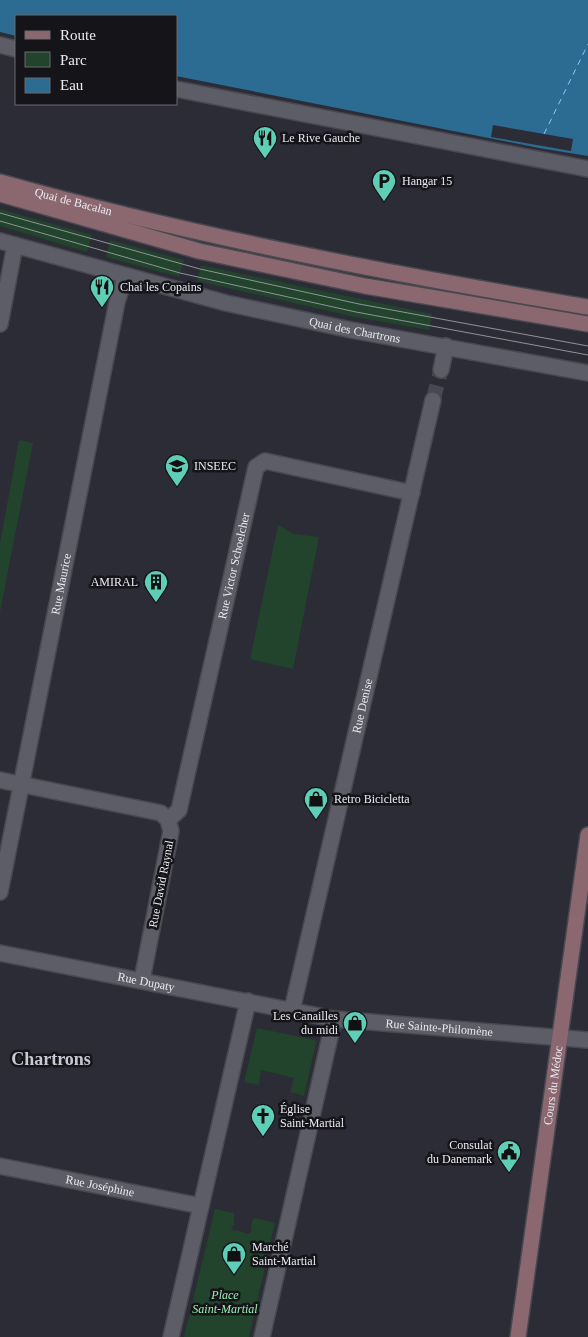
<svg xmlns="http://www.w3.org/2000/svg" width="588" height="1337" viewBox="0 0 588 1337" font-family="'Times New Roman',serif">
	<style>
		.green { fill: #22432c }
		.water { fill: #2c6b92 }
		.pier { fill: #2c2c36 }
		.lines { fill: none; stroke-linecap: round; stroke-linejoin: round }
		.ferry { stroke: #87cbf9; stroke-width: 1; stroke-dasharray: 6 5; stroke-linecap: butt }
		.minor-tunnel { stroke: #484852; stroke-width: 15; stroke-dasharray: 15 8; stroke-linecap: butt }
		.pedestrian-casing { stroke: #484850; stroke-width: 18 }
		.minor-casing { stroke: #484850; stroke-width: 18 }
		.secondary-casing { stroke: #484850; stroke-width: 18 }
		.pedestrian { stroke: #5d5d67; stroke-width: 15 }
		.minor { stroke: #5d5d67; stroke-width: 15 }
		.secondary { stroke: #8b6870; stroke-width: 15 }
		.tram { stroke: #92929b; stroke-width: 1 }
		.labels { text-anchor: middle; stroke-width: 5; stroke-linejoin: round; paint-order: stroke }
		.poi-label { font-size: 12px; fill: #eaeaf1; stroke: #151519; text-anchor: start }
		.street-label { font-size: 12px; fill: #eaeaf1; stroke: #151519 }
		.park-label { font-size: 12px; font-style: italic; fill: #9af0b3; stroke: #151519 }
		.district-label { font-size: 18px; font-weight: bold; fill: #c8c8d4; stroke: #151519 }
	</style>
	<rect width="100%" height="100%" fill="#2c2c36"/>
	<path class="green" d="M0 209 92 235 87 252 0 226Z
		M110 240 184 260 179 277 106 257Z
		M201 265 432 314 429 330 355 317 197 281Z
		M19 440 33 443 0 612V543Z
		M278 525 294 534 319 537 293 669 250 659Z
		M257 1028 315 1040 316 1043 304 1096 290 1092 294 1078 265 1071 261 1070 259 1085 244 1082Z
		M215 1209 234 1213V1225L231 1227 234 1231 237 1230 248 1234 251 1232 252 1220 255 1218 275 1223 249 1337H184Z"/>
	<path class="water" d="M0 0H588V156L539 148 176 76V16H16V36L0 32Z"/>
	<path class="pier" d="M493 125 573 139 571 151 491 137Z"/>
	<g class="lines">
		<path class="ferry" d="M544 134 588 44"/>
		<path class="minor-tunnel" d="M433 400 441 370"/>
		<g class="pedestrian-casing">
			<path id="pedestrian" d="M0 45 16 49
				M176 89 588 169"/>
		</g>
		<g class="minor-casing">
			<g id="minor">
				<path id="s1" d="M0 241 226 303 351 330 588 373"/>
				<path d="M0 324 15 245"/>
				<path d="M441 370 446 346"/>
				<path d="M0 780 161 813 168 820 171 831 142 980"/>
				<path id="s2" d="M168 820 179 810 256 467 265 461 412 493"/>
				<path id="s3" d="M0 892 117 302 125 277"/>
				<path id="s4" d="M0 953 334 1019 588 1040"/>
				<path id="s5" d="M292 1010 433 400"/>
				<path id="s6" d="M0 1166 201 1206"/>
				<path d="M171 1337 248 1001"/>
				<path d="M262 1337 334 1019"/>
			</g>
		</g>
		<g class="secondary-casing">
			<g id="secondary">
				<path id="s7" d="M0 182C193 236 390 274 588 307"/>
				<path d="M0 194 199 251 365 286 588 324"/>
				<path id="s8" d="M518 1337 588 835"/>
			</g>
		</g>
		<use href="#pedestrian" class="pedestrian"/>
		<use href="#minor" class="minor"/>
		<use href="#secondary" class="secondary"/>
		<path class="tram" d="M0 213 200 269 359 304 588 346
			M0 221 180 273 356 312 588 355"/>
	</g>
	<defs>
		<g id="restaurant-pin" transform="scale(1.25)"><path d="M0 17L-7.5 6A9.5 9.5 0 1 1 7.5 6Z" fill="#5eceb7" stroke="#151519"/><path d="M-5-6h1v4h1v-4h1v4h1v-4h1v5L-1.5 .5V6h-2V.5L-5-1ZM5-6V6H3V1.5H1.5Q1.5-4 5-6Z" fill="#111"/></g>
		<g id="parking-pin" transform="scale(1.25)"><path d="M0 17L-7.5 6A9.5 9.5 0 1 1 7.5 6Z" fill="#5eceb7" stroke="#151519"/><path d="M-3.5-5.5H1a3.5 3.5 0 0 1 0 7H-1V5.5H-3.5ZM-1-3.4V-.6H.8a1.4 1.4 0 0 0 0-2.8Z" fill="#111"/></g>
		<g id="university-pin" transform="scale(1.25)"><path d="M0 17L-7.5 6A9.5 9.5 0 1 1 7.5 6Z" fill="#5eceb7" stroke="#151519"/><path d="M0-5L7-2L0 1L-7-2ZM-4 1L0 2.5L4 1V4Q0 6-4 4Z" fill="#111"/></g>
		<g id="building-pin" transform="scale(1.25)"><path d="M0 17L-7.5 6A9.5 9.5 0 1 1 7.5 6Z" fill="#5eceb7" stroke="#151519"/><path d="M-4-6H4V6H1V3H-1V6H-4ZM-2.5-4.3h1.7v1.8h-1.7ZM.8-4.3h1.7v1.8H.8ZM-2.5-1h1.7V.8h-1.7ZM.8-1h1.7V.8H.8Z" fill="#111"/></g>
		<g id="shop-pin" transform="scale(1.25)"><path d="M0 17L-7.5 6A9.5 9.5 0 1 1 7.5 6Z" fill="#5eceb7" stroke="#151519"/><path d="M-5-2.5h2.3a2.7 3.5 0 0 1 5.4 0H5L5.5 6h-11ZM-1.5-2.5h3a1.5 2.3 0 0 0-3 0Z" fill="#111"/></g>
		<g id="church-pin" transform="scale(1.25)"><path d="M0 17L-7.5 6A9.5 9.5 0 1 1 7.5 6Z" fill="#5eceb7" stroke="#151519"/><path d="M-1.2-6h2.4v3.5h3.3v2.4h-3.3V6h-2.4V-.1h-3.3v-2.4h3.3Z" fill="#111"/></g>
		<g id="civic-pin" transform="scale(1.25)"><path d="M0 17L-7.5 6A9.5 9.5 0 1 1 7.5 6Z" fill="#5eceb7" stroke="#151519"/><path d="M-.6-6.5H3V-4.5H.6V-3L4-1V1h2V6H-6V1h2V-1L-.6-3ZM-1.2 2.5V6h2.4V2.5Z" fill="#111"/></g>
	</defs>
	<g fill-rule="evenodd">
		<use href="#restaurant-pin" x="265" y="138"/>
		<use href="#parking-pin" x="384" y="181"/>
		<use href="#restaurant-pin" x="102" y="287"/>
		<use href="#university-pin" x="177" y="466"/>
		<use href="#building-pin" x="156" y="582"/>
		<use href="#shop-pin" x="316" y="799"/>
		<use href="#shop-pin" x="355" y="1023"/>
		<use href="#church-pin" x="263" y="1116"/>
		<use href="#civic-pin" x="509" y="1152"/>
		<use href="#shop-pin" x="234" y="1254"/>
	</g>
	<g class="labels">
		<g class="poi-label">
			<text x="282" y="142">Le Rive Gauche</text>
			<text x="402" y="185">Hangar 15</text>
			<text x="120" y="291">Chai les Copains</text>
			<text x="194" y="470">INSEEC</text>
			<text x="138" y="586" text-anchor="end">AMIRAL</text>
			<text x="334" y="803">Retro Bicicletta</text>
			<text x="338" y="1020" text-anchor="end">Les Canailles<tspan x="338" dy="14">du midi</tspan></text>
			<text x="280" y="1113">Église<tspan x="280" dy="14">Saint-Martial</tspan></text>
			<text x="492" y="1149" text-anchor="end">Consulat<tspan x="492" dy="14">du Danemark</tspan></text>
			<text x="252" y="1251">Marché<tspan x="252" dy="14">Saint-Martial</tspan></text>
		</g>
		<g class="street-label">
			<text dy="4" stroke="none"><textPath href="#s7" startOffset="76">Quai de Bacalan</textPath></text>
			<text dy="4" stroke="none"><textPath href="#s1" startOffset="366">Quai des Chartrons</textPath></text>
			<text dy="4" stroke="none"><textPath href="#s2" startOffset="265">Rue Victor Schoelcher</textPath></text>
			<text dy="4" stroke="none"><textPath href="#s3" startOffset="314">Rue Maurice</textPath></text>
			<text dy="4" stroke="none"><textPath href="#s5" startOffset="312">Rue Denise</textPath></text>
			<text transform="translate(161 884) rotate(-79)" y="4">Rue David Raynal</text>
			<text dy="4" stroke="none"><textPath href="#s4" startOffset="149">Rue Dupaty</textPath></text>
			<text dy="4" stroke="none"><textPath href="#s4" startOffset="446">Rue Sainte-Philomène</textPath></text>
			<text dy="4" stroke="none"><textPath href="#s8" startOffset="254">Cours du Médoc</textPath></text>
			<text dy="4" stroke="none"><textPath href="#s6" startOffset="102">Rue Joséphine</textPath></text>
		</g>
		<g class="park-label">
			<text x="225" y="1299">Place<tspan x="225" dy="14">Saint-Martial</tspan></text>
		</g>
		<g class="district-label">
			<text x="51" y="1065">Chartrons</text>
		</g>
	</g>
	<rect x="15" y="15" width="162" height="90" fill="#151519" stroke="#6a6a6f"/>
	<rect x="25" y="31" width="25" height="8" fill="#8b6870" stroke="#6a6a6f"/>
	<text x="60" y="40" font-size="15" fill="#eaeaf1">Route</text>
	<rect x="25" y="52" width="25" height="15" fill="#22432c" stroke="#6a6a6f"/>
	<text x="60" y="65" font-size="15" fill="#eaeaf1">Parc</text>
	<rect x="25" y="78" width="25" height="15" fill="#2c6b92" stroke="#6a6a6f"/>
	<text x="60" y="90" font-size="15" fill="#eaeaf1">Eau</text>
</svg>
